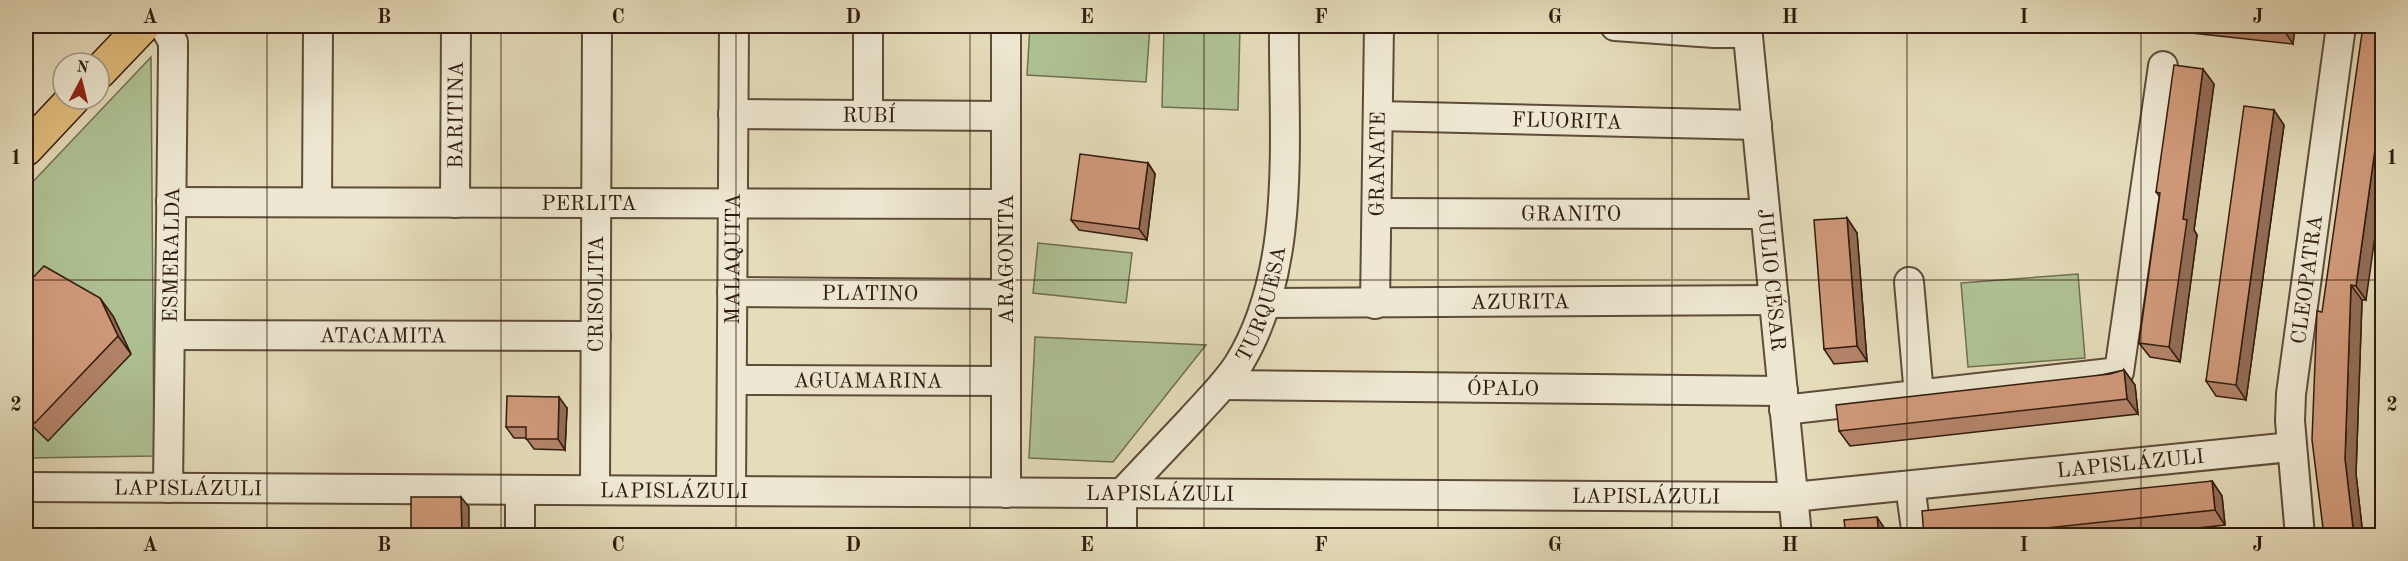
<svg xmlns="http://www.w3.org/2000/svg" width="2408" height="561" viewBox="0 0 2408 561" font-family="'Old Standard TT',serif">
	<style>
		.green { fill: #afc294; stroke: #706e51; stroke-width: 1.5 }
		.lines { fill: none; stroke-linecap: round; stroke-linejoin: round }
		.minor-casing { stroke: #5e4b39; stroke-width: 32 }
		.major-casing { stroke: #311b0e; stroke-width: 36 }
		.minor { stroke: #eee8d2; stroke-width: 28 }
		.major { stroke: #e2be7d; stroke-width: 33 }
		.wall { fill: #b4846a; stroke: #311b0e; stroke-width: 1.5 }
		.shaded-wall { fill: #926c56; stroke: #311b0e; stroke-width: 1.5 }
		.building { fill: #d19a7b; stroke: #311b0e; stroke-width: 1.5 }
		.grid { fill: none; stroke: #311b0e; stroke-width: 1.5; stroke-opacity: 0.55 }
		.labels { text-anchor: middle; stroke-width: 5; stroke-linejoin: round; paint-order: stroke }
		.street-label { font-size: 21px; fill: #311b0e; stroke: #eee8d2 }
		.neatline { fill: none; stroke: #311b0e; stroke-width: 2 }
		.grid-label { font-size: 20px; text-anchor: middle; font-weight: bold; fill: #311b0e }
	</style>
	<rect width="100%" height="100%" fill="#e5dcba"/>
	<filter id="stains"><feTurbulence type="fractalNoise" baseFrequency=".00333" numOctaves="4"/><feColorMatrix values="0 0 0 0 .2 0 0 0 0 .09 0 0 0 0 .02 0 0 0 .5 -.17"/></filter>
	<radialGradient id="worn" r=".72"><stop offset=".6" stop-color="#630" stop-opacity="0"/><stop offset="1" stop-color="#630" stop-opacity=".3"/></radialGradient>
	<path class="green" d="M1030 26H1150L1146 82 1027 75Z
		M1164 26H1240L1238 110 1162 107Z
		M151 57 154 456 26 458V189Z
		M1038 243 1132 253 1126 303 1033 293Z
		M2078 274 2085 358 1968 367 1961 283Z
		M1035 337 1206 345 1113 462 1029 458Z"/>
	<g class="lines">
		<g class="minor-casing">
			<g id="minor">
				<path d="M164 26 173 42V54L168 488"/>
				<path d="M1615 26 1714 33H1748"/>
				<path id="s1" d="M1747 26 1797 536"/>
				<path id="s2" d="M733 114 1006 116"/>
				<path d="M868 115V26"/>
				<path id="s3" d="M1378 116 1757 125"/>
				<path id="s4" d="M171 202 1006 204"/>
				<path d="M317 202 318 26"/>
				<path id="s5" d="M455 203 456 26"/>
				<path id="s6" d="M1377 213 1765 214"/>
				<path d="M1909 282 1919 395"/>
				<path id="s7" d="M732 292 1006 294"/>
				<path id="s8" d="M1266 303 1774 300"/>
				<path id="s9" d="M1375 304 1379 26"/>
				<path id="s10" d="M170 335 596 336"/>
				<path id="s11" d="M732 380 1006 381"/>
				<path id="s12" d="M1223 385 1783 391"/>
				<path d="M1784 410 2119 372 2163 66"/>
				<path d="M1910 486 1917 536"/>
				<path id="s13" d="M26 487 1793 497 2291 447"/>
				<path id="s14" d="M595 490 597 26"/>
				<path id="s15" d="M731 491 734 26"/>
				<path d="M1006 493V26"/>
				<path d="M520 536V490"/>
				<path id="s16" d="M1122 536V493C1145 469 1168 444 1191 420 1207 402 1225 385 1238 365 1298 269 1283 134 1284 26"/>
				<path id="s17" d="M2300 536 2290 421 2291 394 2341 26"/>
			</g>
		</g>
		<g class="major-casing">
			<path id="major" d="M99 72 143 26
				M26 149 73 99"/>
		</g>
		<use href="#minor" class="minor"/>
		<use href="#major" class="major"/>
	</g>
	<path class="wall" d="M2161 26H2295L2293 44 2164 30Z
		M2363 26 2366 300H2362L2356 474 2363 536H2324Z
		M2214 84 2194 230 2197 235 2180 362 2150 357 2139 343 2160 197 2156 192Z
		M2284 125 2246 400 2216 396 2206 381Z
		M1148 163 1155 174 1147 240 1079 230 1071 220Z
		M1847 218 1857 233 1867 361 1834 364 1824 349Z
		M26 285 113 316 131 354 48 441 26 420Z
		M2124 370 2135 385 2138 414 1850 446 1839 431Z
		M567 408 565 450 534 449 526 438H514L506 427Z
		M2212 481 2222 496 2225 525 2124 536H1924Z"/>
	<path class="shaded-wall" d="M2283 26H2295L2293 44 2283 29Z
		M2203 69 2214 84 2194 230 2197 235 2180 362 2169 347 2183 219Z
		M2382 99V186L2366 300 2356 286Z
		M2274 110 2284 125 2246 400 2236 385Z
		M1148 163 1155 174 1147 240 1139 229Z
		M1847 218 1857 233 1867 361 1857 346Z
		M2351 285 2362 300 2356 474 2363 536H2354L2345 459Z
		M100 298 113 316 131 354 118 336Z
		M2124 370 2135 385 2138 414 2127 399Z
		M559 397 567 408 565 450 558 439Z
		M2212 481 2222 496 2225 525 2215 510Z
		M461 497 469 507V536H462Z
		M1877 517 1887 532 1888 536H1879Z"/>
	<path class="building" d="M2247 26H2283V29Z
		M2363 26H2382V99L2356 286 2351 285 2345 459 2354 536H2324L2312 440 2317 311 2322 312Z
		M2174 65 2203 69 2183 219 2187 220 2169 347 2139 343 2160 193 2156 192Z
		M2244 106 2274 110 2236 385 2206 381Z
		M1080 154 1148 163 1139 229 1071 220Z
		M1847 218 1857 346 1824 349 1814 220Z
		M44 266 100 298 118 336 35 423 26 414V285Z
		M2124 370 2127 399 1839 431 1836 405 2110 374Z
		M507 396 559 397 558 439H526V427H506Z
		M2212 481 2215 510 1970 536H1924L1922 511Z
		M411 497H461L462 536H411Z
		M1877 517 1879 536H1846L1844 520Z"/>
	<path class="grid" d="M267 26V536M501 26V536M736 26V536M970 26V536M1204 26V536M1438 26V536M1672 26V536M1907 26V536M2141 26V536M26 280H2382"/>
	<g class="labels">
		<g class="street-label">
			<text dy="7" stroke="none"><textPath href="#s5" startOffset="88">BARITINA</textPath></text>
			<text dy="7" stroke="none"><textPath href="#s2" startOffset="136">RUBÍ</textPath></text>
			<text dy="7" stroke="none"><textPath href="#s3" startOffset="189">FLUORITA</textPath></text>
			<text dy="7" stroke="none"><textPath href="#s9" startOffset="140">GRANATE</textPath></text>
			<text dy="7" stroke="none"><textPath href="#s4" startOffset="418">PERLITA</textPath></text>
			<text dy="7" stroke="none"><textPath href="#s6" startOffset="194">GRANITO</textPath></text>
			<text transform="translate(171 255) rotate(-89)" y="7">ESMERALDA</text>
			<text dy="7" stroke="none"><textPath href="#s15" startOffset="232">MALAQUITA</textPath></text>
			<text transform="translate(1006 259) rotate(-90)" y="7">ARAGONITA</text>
			<text dy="7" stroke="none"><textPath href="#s17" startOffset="258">CLEOPATRA</textPath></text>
			<text dy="7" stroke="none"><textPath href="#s1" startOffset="255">JULIO CÉSAR</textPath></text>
			<text dy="7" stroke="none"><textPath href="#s7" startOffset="138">PLATINO</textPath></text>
			<text dy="7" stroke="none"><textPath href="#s14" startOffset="196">CRISOLITA</textPath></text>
			<text dy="7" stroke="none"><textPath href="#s16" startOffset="282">TURQUESA</textPath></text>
			<text dy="7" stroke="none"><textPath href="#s8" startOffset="254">AZURITA</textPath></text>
			<text dy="7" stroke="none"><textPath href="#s10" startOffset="213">ATACAMITA</textPath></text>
			<text dy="7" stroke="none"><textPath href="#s11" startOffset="136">AGUAMARINA</textPath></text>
			<text dy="7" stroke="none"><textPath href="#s12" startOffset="280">ÓPALO</textPath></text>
			<text dy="7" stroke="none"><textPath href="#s13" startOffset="2106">LAPISLÁZULI</textPath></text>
			<text dy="7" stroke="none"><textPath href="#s13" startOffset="162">LAPISLÁZULI</textPath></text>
			<text dy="7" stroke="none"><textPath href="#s13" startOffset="648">LAPISLÁZULI</textPath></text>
			<text dy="7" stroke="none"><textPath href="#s13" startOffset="1134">LAPISLÁZULI</textPath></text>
			<text dy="7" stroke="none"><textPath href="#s13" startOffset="1620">LAPISLÁZULI</textPath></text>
		</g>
	</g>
	<rect width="2408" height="561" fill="none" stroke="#e5dcba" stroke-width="66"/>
	<g transform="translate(81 81) rotate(7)"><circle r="28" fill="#eee8d2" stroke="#a29684" stroke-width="1.5"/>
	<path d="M0-4.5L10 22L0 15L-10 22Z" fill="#8f2418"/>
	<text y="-9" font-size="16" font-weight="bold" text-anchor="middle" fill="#311b0e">N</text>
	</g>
	<rect x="33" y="33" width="2342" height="495" class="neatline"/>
	<g class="grid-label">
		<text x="150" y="23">A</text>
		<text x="384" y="23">B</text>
		<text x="618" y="23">C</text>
		<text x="853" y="23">D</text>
		<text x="1087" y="23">E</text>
		<text x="1321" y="23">F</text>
		<text x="1555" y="23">G</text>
		<text x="1790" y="23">H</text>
		<text x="2024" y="23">I</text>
		<text x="2258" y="23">J</text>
		<text x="16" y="164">1</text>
		<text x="2392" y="164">1</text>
		<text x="16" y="411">2</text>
		<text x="2392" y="411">2</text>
		<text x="150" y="551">A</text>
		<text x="384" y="551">B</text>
		<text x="618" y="551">C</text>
		<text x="853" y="551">D</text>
		<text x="1087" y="551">E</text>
		<text x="1321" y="551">F</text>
		<text x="1555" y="551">G</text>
		<text x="1790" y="551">H</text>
		<text x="2024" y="551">I</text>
		<text x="2258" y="551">J</text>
	</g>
	<rect width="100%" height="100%" filter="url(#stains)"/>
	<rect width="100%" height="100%" fill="url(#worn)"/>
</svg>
